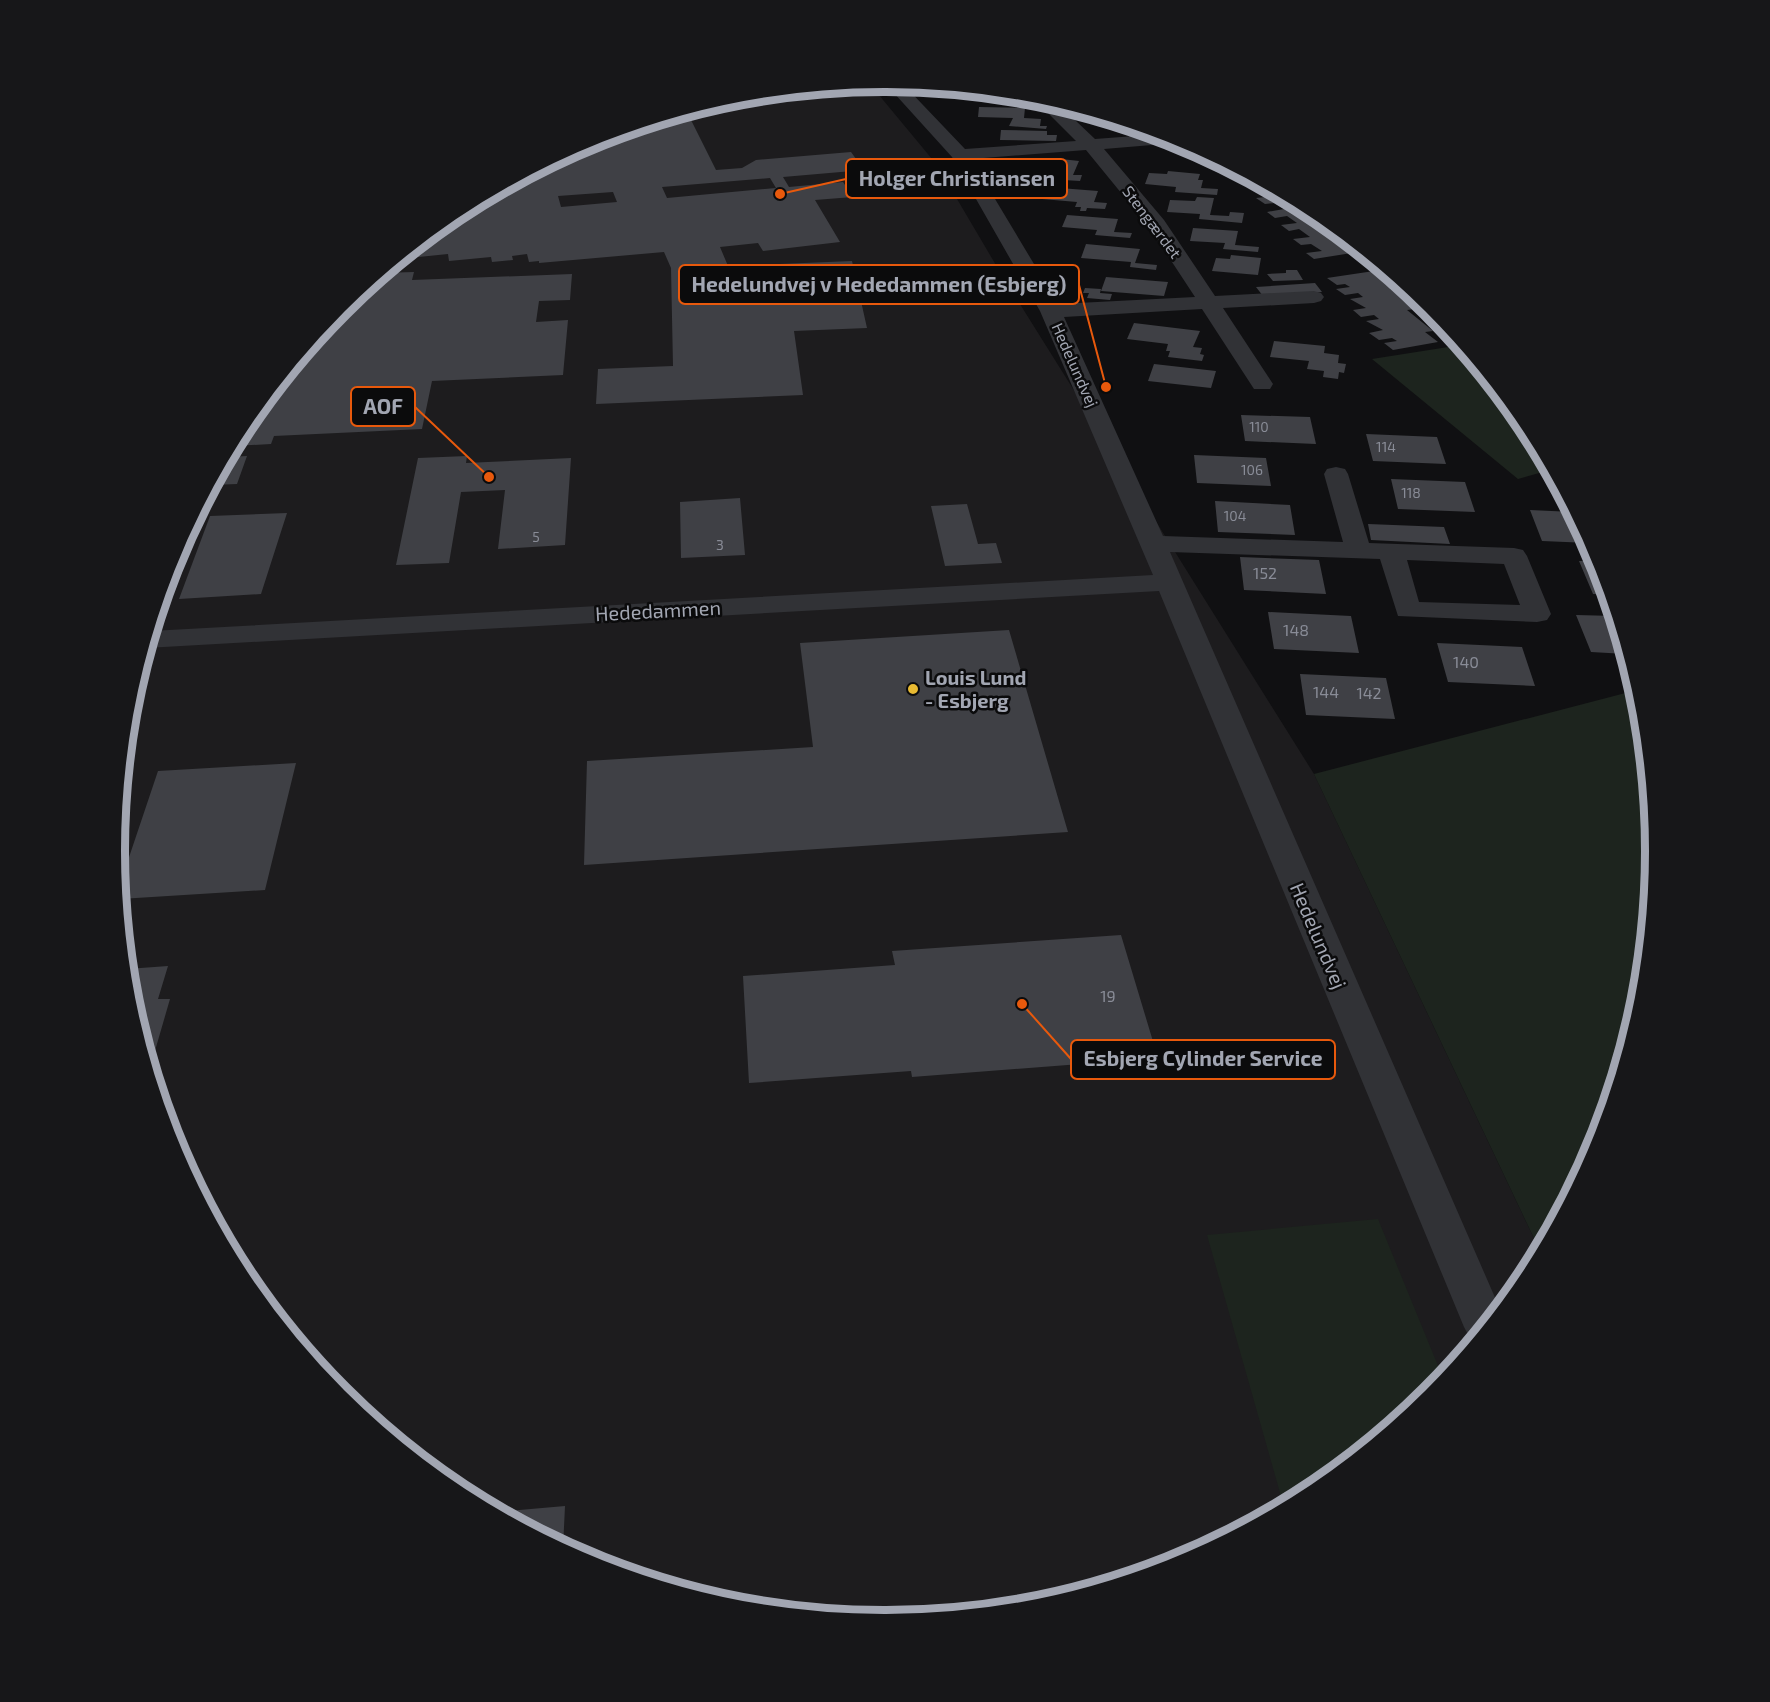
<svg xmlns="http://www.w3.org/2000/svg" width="1770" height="1702" viewBox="0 0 1770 1702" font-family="'Exo 2',sans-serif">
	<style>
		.built { fill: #1d1c1e }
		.green { fill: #1d241e }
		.building { fill: #3f4045; fill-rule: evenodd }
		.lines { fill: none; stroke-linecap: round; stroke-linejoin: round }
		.minor { fill: #313236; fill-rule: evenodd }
		.poi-dot { fill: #e8ba32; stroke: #0b0b0c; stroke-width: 2 }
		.labels { text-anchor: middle; stroke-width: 5; stroke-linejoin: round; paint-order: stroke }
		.far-number-label { font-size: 14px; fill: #898c97 }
		.far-street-label { font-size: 16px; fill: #a2a6b2; stroke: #0b0b0c }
		.number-label { font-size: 16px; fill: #898c97 }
		.street-label { font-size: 20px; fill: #a2a6b2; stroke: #0b0b0c }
		.poi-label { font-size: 20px; font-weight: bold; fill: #a2a6b2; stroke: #0b0b0c; text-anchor: start }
		.rim { fill: none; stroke: #a2a6b2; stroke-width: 8 }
		.leader { fill: none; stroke: #e8590c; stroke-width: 2 }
		.callout-dot { fill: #e8590c; stroke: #0b0b0c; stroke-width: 2 }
		.callout { fill: #0b0b0c; stroke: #e8590c; stroke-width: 2 }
		.callout-label { font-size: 21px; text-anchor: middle; font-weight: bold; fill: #a2a6b2 }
	</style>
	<rect width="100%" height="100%" fill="#101012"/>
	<path class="built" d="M869 83 937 165 1003 277 1314 774 1540 1251 1525 1279 1429 1396 1312 1491 1179 1563 1035 1606 885 1621 734 1606 590 1562 457 1491 340 1395 245 1279 173 1145 130 1001 115 851 130 700 174 556 245 423 341 306 457 211 591 139 735 96Z"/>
	<path class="green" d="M1461 345 1525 423 1550 470 1518 479 1372 359Z
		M1637 690 1655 851 1640 1002 1596 1146 1540 1251 1314 774Z
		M1378 1219 1443 1378 1429 1396 1313 1491 1284 1507 1207 1235Z"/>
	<path class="building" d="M957 88 1001 92V97H1014V101L987 100 988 96 956 95Z
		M802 89 805 92 726 99 735 96Z
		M979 107 1025 108 1024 118 1041 119 1040 126H1047L1046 129 1009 126 1013 118 978 117Z
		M1089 113H1093L1143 129 1114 131V124L1089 123Z
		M691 120 716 170 742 168 756 160 851 152 864 170 783 177 789 187 843 182 853 197 815 200 840 242 763 251 758 243 720 247 728 266 852 261 867 328 794 331 803 395 596 404 598 369 673 366 671 268 664 252 539 263V261L529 262 527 254 512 256 513 260 492 262 491 257 449 261 448 254 399 259 457 211 591 139 643 124ZM770 178 776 188 667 198 662 187ZM613 192 617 202 561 207 558 196Z
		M1001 130 1047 131V135H1057L1056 141 1000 140Z
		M1149 130 1166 136 1131 138 1125 132Z
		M1061 159 1079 161 1073 175H1082L1080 181 1047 179 1049 174 1023 172 1028 161 1059 164Z
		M1168 171 1200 174 1198 180H1203L1201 188 1218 189 1217 195 1175 192 1176 187 1145 184 1149 173 1167 174Z
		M1047 187 1098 191 1094 202 1107 203 1105 209 1087 208 1086 211H1080L1081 207H1075L1077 202 1042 199Z
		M1283 195 1313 211 1353 243 1347 244 1358 252 1314 259 1306 253 1322 251 1311 244 1301 245 1293 239 1310 237 1299 229 1289 231 1281 225 1297 223 1287 216 1275 218 1267 212 1284 209 1275 203 1265 204 1256 198Z
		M1197 197 1214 198 1210 215 1229 216 1230 212 1244 213 1242 223 1199 219 1200 214 1167 212 1170 200 1195 201Z
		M1067 215 1118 219 1114 232 1132 233 1130 238 1095 235 1097 230 1062 227Z
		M1193 228 1238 231 1235 245 1259 247 1258 252 1223 249 1225 243 1190 241Z
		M1086 244 1140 249 1135 263 1157 265 1156 270 1130 267 1131 262 1081 258Z
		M1231 255 1261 258 1258 275 1212 271 1216 258 1230 259Z
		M1286 270H1297L1303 280 1273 281 1267 274 1286 273Z
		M1374 271 1389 282 1396 280 1403 285 1390 289 1415 309 1407 310 1433 331 1425 332 1438 342 1393 350 1384 343 1397 341 1392 338 1379 340 1369 333 1383 330 1366 321 1379 319 1374 315 1361 317 1353 310 1366 308 1350 299 1363 297 1358 293 1345 295 1336 289 1350 287 1345 284 1337 285 1327 278Z
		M414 272 412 280 572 274 570 300 539 301 536 322 568 320 563 375 432 381 422 429 274 436 271 444 233 446 245 423 341 306 381 273Z
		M1106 277 1168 282 1164 296 1101 291Z
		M1315 283 1322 292 1263 296 1256 287Z
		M1085 288 1101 289 1100 293 1112 294 1110 300 1087 298 1089 293H1083Z
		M1134 323 1200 331 1193 347 1202 348 1200 354 1204 355 1202 361 1168 357 1170 351H1166L1168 344 1127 339Z
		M1274 341 1325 346 1324 353 1339 355 1338 363 1346 364 1344 373 1339 372 1338 379 1323 377 1324 371 1307 369 1309 361 1270 357Z
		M1154 364 1216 371 1211 388 1148 381Z
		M1241 415 1310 417 1316 444 1245 441Z
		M1366 434 1437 437 1446 464 1373 461Z
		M1194 455 1266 458 1271 486 1197 483Z
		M247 456 237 484 212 485 227 457Z
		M467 456 466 463 571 458 565 545 498 549 505 490 461 492 449 563 396 565 418 458Z
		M1391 479 1465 482 1475 512 1398 509Z
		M740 498 745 555 681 558 680 502Z
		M1215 501 1290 505 1295 535 1218 532Z
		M967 504 978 544 996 543 1002 563 945 566 931 506Z
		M1530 510 1573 512 1589 543 1542 541Z
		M287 513 261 594 179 599 210 516Z
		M1368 524 1444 527 1450 544 1371 540Z
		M1240 557 1319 560 1326 594 1244 590Z
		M1579 561H1598L1608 595 1593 594Z
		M1268 612 1351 616 1359 653 1274 649Z
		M1576 615 1615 616 1626 654 1591 652Z
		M1009 630 1068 832 584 865 587 761 813 747 800 643Z
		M1437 643 1522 647 1535 686 1448 682Z
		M1300 674 1386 678 1395 719 1306 715Z
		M296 763 265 890 120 899 119 887 158 771Z
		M1121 935 1158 1058 912 1077 911 1071 749 1083 743 976 895 965 892 951Z
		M168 966 158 999H170L150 1068 130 1001 127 969Z
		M565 1506 563 1548 495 1512Z"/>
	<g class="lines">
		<path class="minor" d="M884 82 902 83 965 149 1076 141 1036 101 1035 96 1056 102 1095 139 1161 134 1180 140 1182 142 1176 143 1104 149 1164 220 1215 296 1314 291 1321 293 1324 297 1321 301 1314 303 1223 308 1273 384 1270 389H1254L1202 309 1064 317 1163 536 1343 542 1324 474 1327 469 1336 467 1345 469 1348 474 1369 543 1514 548 1523 550 1527 556 1551 614 1547 620 1537 622 1398 616 1380 559 1170 552 1500 1309 1474 1341 1471 1340 1464 1327 1159 591 146 648 151 631 1153 575 1040 311 952 157ZM1086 150 1149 227 1195 297 1058 304 971 159ZM1407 560 1504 564 1520 605 1419 602Z"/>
	</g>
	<circle class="poi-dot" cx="913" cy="689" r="6"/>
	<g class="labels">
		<g class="far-number-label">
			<text x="1259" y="432">110</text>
			<text x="1386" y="452">114</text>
			<text x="1252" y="475">106</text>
			<text x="1411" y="498">118</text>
			<text x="1235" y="521">104</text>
			<text x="536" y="542">5</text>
			<text x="720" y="550">3</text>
		</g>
		<g class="far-street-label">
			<text transform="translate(1152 222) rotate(53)" y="6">Stengærdet</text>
			<text transform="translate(1075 365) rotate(66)" y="6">Hedelundvej</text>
		</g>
		<g class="number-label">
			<text x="1265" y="579">152</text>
			<text x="1296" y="636">148</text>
			<text x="1466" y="668">140</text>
			<text x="1326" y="698">144</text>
			<text x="1369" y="699">142</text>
			<text x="1108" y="1002">19</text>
		</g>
		<g class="street-label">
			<text transform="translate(658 611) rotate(-3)" y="7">Hededammen</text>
			<text transform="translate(1318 936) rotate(67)" y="7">Hedelundvej</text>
		</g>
		<g class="poi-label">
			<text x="925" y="685">Louis Lund<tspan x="925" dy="23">- Esbjerg</tspan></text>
		</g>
	</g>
	<path d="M0 0H1770V1702H0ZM884 92H886A759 759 0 0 1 1645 851V851A759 759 0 0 1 886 1610H884A759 759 0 0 1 125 851V851A759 759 0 0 1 884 92Z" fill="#171719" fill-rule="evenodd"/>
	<path class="rim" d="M884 92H886A759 759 0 0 1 1645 851V851A759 759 0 0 1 886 1610H884A759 759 0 0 1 125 851V851A759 759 0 0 1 884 92Z"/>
	<path class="leader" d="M780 194L846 179M1106 387L1079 285M489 477L415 407M1022 1004L1071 1059"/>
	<g class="callout-dot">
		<circle cx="780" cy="194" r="6"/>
		<circle cx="1106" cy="387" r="6"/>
		<circle cx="489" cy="477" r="6"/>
		<circle cx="1022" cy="1004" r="6"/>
	</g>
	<g class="callout">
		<rect x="846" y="159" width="221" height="39" rx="6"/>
		<rect x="679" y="265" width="400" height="39" rx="6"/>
		<rect x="351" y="387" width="64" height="39" rx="6"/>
		<rect x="1071" y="1040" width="264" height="39" rx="6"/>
	</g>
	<g class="callout-label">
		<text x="957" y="186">Holger Christiansen</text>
		<text x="879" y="292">Hedelundvej v Hededammen (Esbjerg)</text>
		<text x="383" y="414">AOF</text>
		<text x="1203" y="1066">Esbjerg Cylinder Service</text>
	</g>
</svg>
